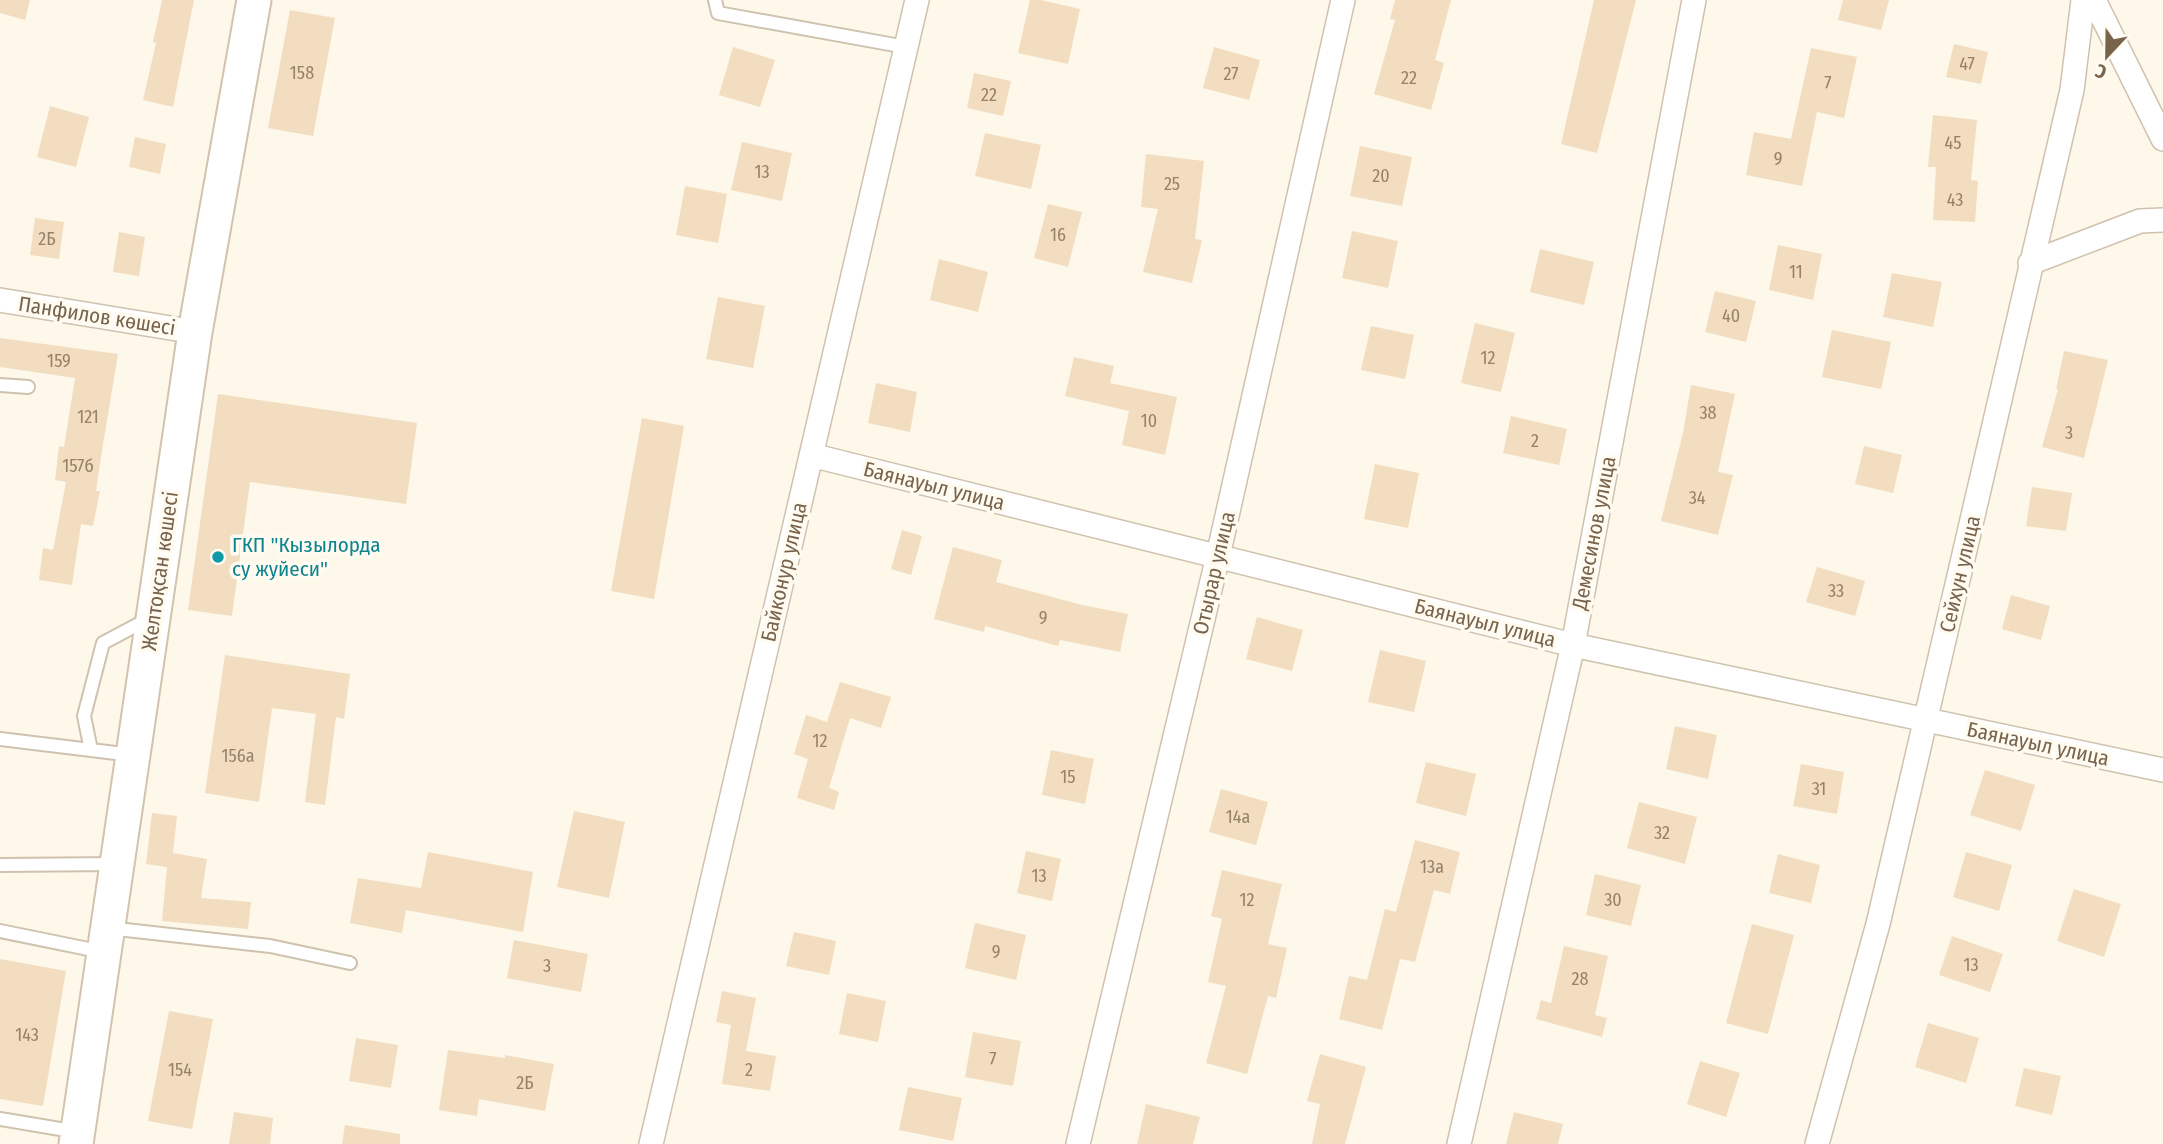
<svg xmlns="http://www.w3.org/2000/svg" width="2163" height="1144" viewBox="0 0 2163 1144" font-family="'Fira Sans Condensed',sans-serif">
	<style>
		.building { fill: #f2ddc1 }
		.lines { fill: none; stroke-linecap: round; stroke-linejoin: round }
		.lane-casing { stroke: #cfc2ae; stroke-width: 16 }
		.street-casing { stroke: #cfc2ae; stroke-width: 26 }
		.secondary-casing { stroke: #d2c3ac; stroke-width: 37 }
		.lane { stroke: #fff; stroke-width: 12 }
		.street { stroke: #fff; stroke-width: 23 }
		.secondary { stroke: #fff; stroke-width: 33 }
		.culture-dot { fill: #0f9aa8; stroke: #fffbf0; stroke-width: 2.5 }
		.labels { text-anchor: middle; stroke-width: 7; stroke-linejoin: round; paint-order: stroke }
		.number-label { font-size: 18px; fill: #968269 }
		.street-label { font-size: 21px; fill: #78634c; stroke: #fffbf0 }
		.culture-label { font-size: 21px; fill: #0d838f; stroke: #fffbf0; text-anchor: start }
	</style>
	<rect width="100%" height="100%" fill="#fdf8e9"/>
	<path class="building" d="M0 0H30L25 20 0 13Z
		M162 0H194L173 107 143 100 156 43 153 42Z
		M1030 0H1041L1080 9 1068 64 1018 53Z
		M1395 0H1451L1435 60 1444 63 1431 110 1374 94 1395 20 1390 19Z
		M1594 0H1636L1597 153 1561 144Z
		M1843 0H1889L1881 30 1838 20Z
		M290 10 335 18 313 136 268 128Z
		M1954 44 1988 52 1981 84 1946 77Z
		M733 47 775 60 760 107 719 95Z
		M1214 47 1260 60 1249 100 1203 88Z
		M1811 48 1857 57 1844 118 1817 112 1802 186 1746 175 1754 132 1791 139Z
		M974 73 1011 81 1003 116 967 108Z
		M50 106 89 117 76 167 37 157Z
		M1933 115 1977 120 1971 180 1978 181 1975 222 1933 220 1936 167H1928Z
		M985 133 1041 145 1031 189 975 176Z
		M135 137 166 144 160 174 129 167Z
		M742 142 792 153 782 201 731 190Z
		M1360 146 1412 157 1402 206 1350 196Z
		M1146 154 1204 161 1195 239 1202 240 1192 283 1143 272 1158 209 1141 207Z
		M685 186 727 194 718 243 676 235Z
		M1048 204 1082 212 1068 267 1034 258Z
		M35 218 64 222 59 259 30 255Z
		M1352 231 1398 241 1388 288 1342 278Z
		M119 232 145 237 139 276 113 272Z
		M1778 245 1822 254 1813 300 1769 290Z
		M1540 249 1594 262 1584 305 1530 292Z
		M939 259 988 272 978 312 930 300Z
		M1892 273 1942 282 1933 327 1883 317Z
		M1715 291 1756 301 1746 342 1705 332Z
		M718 297 765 306 753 368 706 359Z
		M1475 323 1515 333 1501 392 1461 383Z
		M1371 326 1414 335 1405 379 1361 370Z
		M1832 330 1891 342 1881 389 1822 377Z
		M0 338 118 354 101 457 96 491H100L93 526 81 524 72 585 39 580 43 548 53 550 66 482 55 480 59 446 64 447 75 378 0 367Z
		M2064 351 2108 360 2084 458 2042 447 2058 389H2056Z
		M1074 357 1114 366 1110 383 1177 397 1165 455 1122 445 1129 411 1065 396Z
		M876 383 917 392 910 432 868 423Z
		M1691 385 1735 394 1718 472 1733 475 1718 535 1661 521 1683 433Z
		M218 394 417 423 406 504 250 482 232 616 188 610Z
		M1511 416 1567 429 1559 465 1503 453Z
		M642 418 684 426 654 599 611 591Z
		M1864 446 1902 455 1893 493 1855 484Z
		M1375 464 1419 473 1408 528 1364 519Z
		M2032 487 2072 493 2066 531 2026 526Z
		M902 530 922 536 911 575 891 569Z
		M953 547 1002 560 996 582 1082 605 1128 614 1120 652 1060 640 1058 646 985 626 984 632 934 619Z
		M1817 567 1865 581 1855 616 1806 602Z
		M2011 595 2050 606 2041 640 2002 629Z
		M1257 617 1303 630 1292 671 1246 659Z
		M1380 650 1426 661 1414 712 1368 702Z
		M225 655 350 674 344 719 336 717 325 805 305 802 316 714 272 708 259 802 205 793Z
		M840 682 891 697 881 728 850 718 829 788 839 792 834 810 797 798 808 759 794 754 806 715 827 722Z
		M1675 726 1717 735 1708 779 1666 769Z
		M1051 750 1094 759 1085 804 1042 795Z
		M1426 762 1476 774 1466 816 1416 803Z
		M1801 764 1844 772 1837 814 1793 806Z
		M1985 770 2035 785 2021 831 1970 815Z
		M1221 789 1268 802 1256 845 1209 832Z
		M1639 802 1697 817 1685 864 1627 848Z
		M574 811 625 822 609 898 557 887Z
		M152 813 177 816 173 853 207 859 201 898 251 902 248 929 162 921 167 867 146 864Z
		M1415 840 1460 852 1450 894 1434 890 1415 962 1400 959 1382 1030 1339 1019 1349 976 1367 980 1385 909 1396 912Z
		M1026 851 1061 859 1052 901 1017 893Z
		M428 852 533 872 523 932 406 910 402 933 350 923 358 878 421 888Z
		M1966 852 2012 865 1999 911 1953 897Z
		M1778 854 1820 865 1811 903 1769 893Z
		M1222 870 1282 884 1268 944 1287 948 1276 998 1268 996 1247 1074 1206 1063 1226 986 1208 982 1222 919 1211 916Z
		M1595 874 1641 885 1631 926 1586 915Z
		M2074 889 2121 904 2104 957 2057 941Z
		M975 923 1026 935 1016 980 965 968Z
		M1752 924 1794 935 1768 1034 1726 1023Z
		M794 932 836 941 829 975 786 966Z
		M1952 936 2003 954 1990 992 1939 975Z
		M514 940 588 954 581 992 507 978Z
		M1564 946 1608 956 1595 1015 1607 1018 1602 1037 1536 1019 1541 1000 1551 1003Z
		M0 959 66 971 43 1106 0 1099Z
		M722 991 756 998 746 1051 776 1056 770 1091 722 1084 731 1025 716 1022Z
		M847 993 886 1001 878 1042 839 1034Z
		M169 1011 213 1019 192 1129 148 1121Z
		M1928 1023 1979 1038 1966 1083 1915 1067Z
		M973 1032 1021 1041 1013 1086 965 1077Z
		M356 1038 398 1045 391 1088 349 1081Z
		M448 1050 505 1058V1055L554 1064 545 1111 479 1099 477 1116 439 1110Z
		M1320 1054 1366 1067 1345 1144H1312L1320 1104 1307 1101Z
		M1700 1061 1740 1073 1726 1117 1687 1104Z
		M2024 1068 2061 1076 2052 1115 2015 1106Z
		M908 1087 962 1098 953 1141 899 1130Z
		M1146 1104 1200 1117 1193 1144H1137Z
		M234 1112 273 1118 270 1144H229Z
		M1514 1112 1563 1124 1558 1144H1506Z
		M345 1125 400 1134V1144H342Z"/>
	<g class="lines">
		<g class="lane-casing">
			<path id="lane" d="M715 0 718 13 906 47
				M0 385 28 387
				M0 739 132 755
				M91 750 84 716 103 643 148 619
				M0 865 117 864
				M108 928 270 946 350 963
				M0 931 103 952
				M0 1119 78 1132"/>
		</g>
		<g class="street-casing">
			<path id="street" d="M2094 0 2163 139
				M2030 263 2140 221 2163 220
				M0 300 195 332
				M811 455 1573 645 2163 770
				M651 1144 917 0
				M1078 1144 1218 556 1343 0
				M1459 1144 1573 645 1694 0
				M1817 1144 1878 924 2072 90 2083 0"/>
		</g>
		<g class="secondary-casing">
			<path id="secondary" d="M76 1144 195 332 254 0"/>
		</g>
		<use href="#lane" class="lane"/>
		<use href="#street" class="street"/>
		<use href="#secondary" class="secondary"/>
	</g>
	<circle class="culture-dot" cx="218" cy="557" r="7"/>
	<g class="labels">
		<g class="number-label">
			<text x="1967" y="70">47</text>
			<text x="302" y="79">158</text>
			<text x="1231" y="80">27</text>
			<text x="1409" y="84">22</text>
			<text x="1828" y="89">7</text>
			<text x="989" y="101">22</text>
			<text x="1953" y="149">45</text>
			<text x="1778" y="165">9</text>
			<text x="762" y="178">13</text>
			<text x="1381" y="182">20</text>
			<text x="1172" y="190">25</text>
			<text x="1955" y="206">43</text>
			<text x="1058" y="241">16</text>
			<text x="47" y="245">2Б</text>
			<text x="1796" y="278">11</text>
			<text x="1731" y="322">40</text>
			<text x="1488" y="364">12</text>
			<text x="59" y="367">159</text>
			<text x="1708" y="419">38</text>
			<text x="88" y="423">121</text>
			<text x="1149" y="427">10</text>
			<text x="2069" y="439">3</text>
			<text x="1535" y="447">2</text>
			<text x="78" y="472">157б</text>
			<text x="1697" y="504">34</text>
			<text x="1836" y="597">33</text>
			<text x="1043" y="624">9</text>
			<text x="820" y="747">12</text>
			<text x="238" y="762">156а</text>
			<text x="1068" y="783">15</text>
			<text x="1819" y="795">31</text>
			<text x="1238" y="823">14а</text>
			<text x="1662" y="839">32</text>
			<text x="1432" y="873">13а</text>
			<text x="1039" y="882">13</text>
			<text x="1247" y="906">12</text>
			<text x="1613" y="906">30</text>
			<text x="996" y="958">9</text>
			<text x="1971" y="971">13</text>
			<text x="547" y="972">3</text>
			<text x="1580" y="985">28</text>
			<text x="27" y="1041">143</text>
			<text x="993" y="1065">7</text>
			<text x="180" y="1076">154</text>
			<text x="749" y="1076">2</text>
			<text x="525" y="1089">2Б</text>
		</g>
		<g class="street-label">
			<text transform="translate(97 316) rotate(9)" y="7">Панфилов көшесі</text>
			<text transform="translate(934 486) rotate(14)" y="7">Баянауыл улица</text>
			<text transform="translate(1594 533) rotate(-79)" y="7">Демесинов улица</text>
			<text transform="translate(160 571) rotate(-82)" y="7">Желтоқсан көшесі</text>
			<text transform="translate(784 572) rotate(-77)" y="7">Байконур улица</text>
			<text transform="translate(1214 573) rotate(-77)" y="7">Отырар улица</text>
			<text transform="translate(1960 574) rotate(-77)" y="7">Сейхун улица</text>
			<text transform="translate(1485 623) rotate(14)" y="7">Баянауыл улица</text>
			<text transform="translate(2038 744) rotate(12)" y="7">Баянауыл улица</text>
		</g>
		<g class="culture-label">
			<text x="232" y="552">ГКП "Кызылорда<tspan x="232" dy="24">су жуйеси"</tspan></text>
		</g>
	</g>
	<g transform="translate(2107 56) rotate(202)" stroke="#fffbf0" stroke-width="5" paint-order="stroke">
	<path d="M0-5L12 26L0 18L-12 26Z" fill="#78634c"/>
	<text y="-10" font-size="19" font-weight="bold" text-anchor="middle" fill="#78634c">С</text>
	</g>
</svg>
